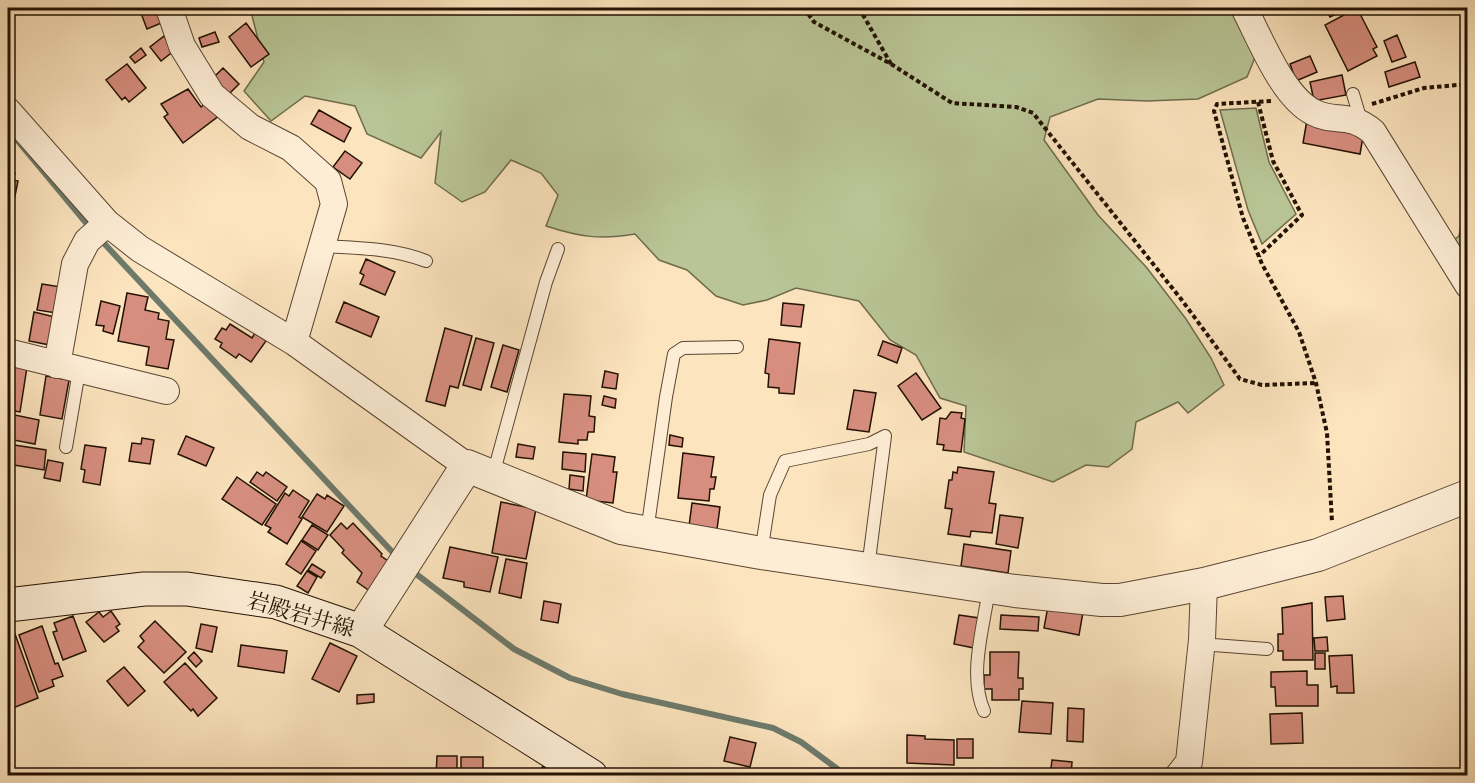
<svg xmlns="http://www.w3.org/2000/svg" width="1475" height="783" viewBox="0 0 1475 783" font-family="'Old Standard TT','Noto Serif JP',serif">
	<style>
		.green { fill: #b9c596; stroke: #6e6c4c; stroke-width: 1.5 }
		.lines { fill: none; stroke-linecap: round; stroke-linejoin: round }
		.stream { stroke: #6d7a6b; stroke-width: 6 }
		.building { fill: #d78e7f; stroke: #231203; stroke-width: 1.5 }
		.service-casing { stroke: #594632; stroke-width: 14 }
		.minor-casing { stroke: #594632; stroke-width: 28 }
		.tertiary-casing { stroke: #594632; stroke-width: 34 }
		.secondary-casing { stroke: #231203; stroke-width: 35 }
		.path { stroke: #231203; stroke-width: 4; stroke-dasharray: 4.5 3; stroke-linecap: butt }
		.service { stroke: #fdedd5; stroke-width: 12 }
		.minor { stroke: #fdedd5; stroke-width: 26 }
		.tertiary { stroke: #fdedd5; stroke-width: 32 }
		.secondary { stroke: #fdedd5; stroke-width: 33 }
		.labels { text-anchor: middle; stroke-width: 4.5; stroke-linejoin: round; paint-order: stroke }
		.street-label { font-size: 22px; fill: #231203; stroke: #fdedd5 }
	</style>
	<rect width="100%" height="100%" fill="#fce4be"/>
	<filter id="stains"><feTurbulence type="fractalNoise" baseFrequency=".00333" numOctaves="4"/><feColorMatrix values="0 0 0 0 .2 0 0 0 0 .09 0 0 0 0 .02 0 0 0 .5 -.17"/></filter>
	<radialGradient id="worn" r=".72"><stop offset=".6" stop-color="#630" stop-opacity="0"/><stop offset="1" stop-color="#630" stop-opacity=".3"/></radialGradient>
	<path class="green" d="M246 8H1093L1130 12 1136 8H1234L1256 55 1247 77 1198 99 1147 101 1098 99 1050 117 1044 140 1098 215 1147 268 1186 319 1211 358 1224 385 1188 413 1178 402 1136 422 1132 449 1108 467 1086 465 1053 482 964 452 966 406 940 398 916 355 890 340 859 301 796 288 767 300 743 305 716 296 687 270 659 260 635 234C600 240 580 237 546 226L558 195 541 173 511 160 485 192 462 202 435 183 441 132 421 158 367 134 355 106 305 96 271 121 244 91 264 62 251 12Z
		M1256 108 1269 162 1296 214 1262 244 1248 210 1220 110Z
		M1461 226H1467V268L1451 242 1459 236Z"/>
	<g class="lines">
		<path class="stream" d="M8 129 92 230
			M99 238 397 557
			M411 570 514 649 570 678 622 694 773 728 801 742 847 776"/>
	</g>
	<path class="building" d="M139 8H161L166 21 147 29Z
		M1325 8H1349L1330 17Z
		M1357 8 1377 47 1373 49 1377 56 1348 71 1325 25Z
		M246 23 269 54 251 67 229 37Z
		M215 32 219 42 202 47 199 38Z
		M1397 35 1406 57 1392 62 1384 41Z
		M164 36 175 50 161 61 150 47Z
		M141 48 146 55 135 63 130 57Z
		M1310 56 1317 72 1296 81 1290 64Z
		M1415 62 1420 77 1389 87 1385 72Z
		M127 64 146 88 129 102 125 97 122 100 106 80Z
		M223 68 239 84 226 97 210 81Z
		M1342 75 1346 95 1314 101 1310 82Z
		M188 89 201 107 209 100 220 115 183 143 164 117 168 114 161 104Z
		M319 110 351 128 344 142 311 124Z
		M1307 120 1364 131 1360 154 1303 143Z
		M345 151 362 163 350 179 333 167Z
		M8 172 15 173 13 180 18 181 13 206 10 209Z
		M366 259 395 272 385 295 360 284 364 275 360 273Z
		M42 284 61 287 56 313 37 310Z
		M127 293 148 297 145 310 159 313 158 319 169 321 166 339 174 340 168 369 146 365 149 347 118 341Z
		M101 301 120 306 113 334 103 331 104 326 96 325Z
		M344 302 379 317 371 337 336 322Z
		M783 303 804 305 801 327 781 325Z
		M34 312 55 317 50 345 29 341Z
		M230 324 252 338 255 333 266 341 251 362 239 354 236 358 220 347 222 343 215 339 222 328 226 330Z
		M445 328 472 336 458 388 450 386 445 406 426 401Z
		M476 338 494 343 481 390 463 385Z
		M769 339 800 343 794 394 779 393V388L768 387 769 374 765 373Z
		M883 341 902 348 897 363 878 355Z
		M503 345 519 350 507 392 491 387Z
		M8 364 27 367 20 412 8 410Z
		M605 371 618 374 616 389 602 387Z
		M916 373 941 408 922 420 898 386Z
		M46 376 69 380 62 419 40 415Z
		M854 390 876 393 869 432 847 429Z
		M564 394 591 396 589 416 595 417 594 432H588L587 440H578V444L559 442Z
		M604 396 616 399 615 408 602 405Z
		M951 412 962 413 961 418 965 419 961 452 943 450 944 445 937 444 940 418 946 419Z
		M10 414 39 420 35 444 8 439Z
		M670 435 683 438 682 447 669 445Z
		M186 436 214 448 206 466 178 454Z
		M142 438 154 440 150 464 129 461 132 443 141 444Z
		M8 444 46 450 44 470 8 464Z
		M518 444 535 447 533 459 516 457Z
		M85 445 106 448 100 485 83 482 85 470 81 469Z
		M563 452 586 454 585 472 562 469Z
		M683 453 714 457 711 477H716L714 489H710L709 501 678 498Z
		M592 454 615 457 613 472H617L613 503 586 500Z
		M48 460 63 463 60 481 44 478Z
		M958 467 994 472 989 503 996 504 992 533 971 531 970 537 948 534 952 509 945 508 949 480H952L953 472 957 473Z
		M257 472 263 476 266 472 287 487 277 501 250 482Z
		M570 475 584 477 583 491 569 489Z
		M237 477 276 504 262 525 222 499Z
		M293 490 309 501 299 517 302 519 287 544 268 532 271 528 265 525 285 493 289 496Z
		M317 494 325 499 327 495 344 506 327 532 302 517Z
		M501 502 536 509 526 559 492 553Z
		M692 503 720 507 717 529 689 526Z
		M1000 515 1023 518 1018 548 996 544Z
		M341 523 347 529 353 523 382 554 381 556 394 565 374 594 357 582 362 573 342 553 344 550 330 535Z
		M312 525 328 535 318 550 302 540Z
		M301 541 316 551 301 574 286 564Z
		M964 544 1011 551 1008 573 961 566Z
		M450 547 498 557 490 592 464 587V582L443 578Z
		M506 559 527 563 521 598 499 593Z
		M312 564 325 572 321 578 308 570Z
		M307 571 317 577 308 593 297 586Z
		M1343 596 1345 619 1327 621 1325 597Z
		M544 601 561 604 558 623 541 620Z
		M1312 603 1313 660H1283V651H1278V634H1283L1282 608Z
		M1048 606 1083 612 1079 635 1044 628Z
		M111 611 120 624 116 627 119 631 104 642 86 622 99 612 103 617Z
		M959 615 979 618 974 648 954 644Z
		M1001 615 1039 617 1038 631 1000 629Z
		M73 616 86 651 63 660 53 632 57 631 54 623Z
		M155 621 186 652 164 673 138 647 144 641 140 636Z
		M201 624 217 627 212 652 196 648Z
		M42 626 55 664 58 663 63 676 52 680 54 686 39 692 19 635Z
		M15 634 38 698 8 710V637Z
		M1327 637 1328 651H1315L1314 638Z
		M330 643 357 656 339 692 312 679Z
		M241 645 287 651 284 673 238 666Z
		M194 652 202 661 196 667 188 658Z
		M990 652H1019L1018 678H1023V689H1019V700H992V689H984V675H990Z
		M1315 653H1325V669H1315Z
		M1352 655 1354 693H1337V686L1331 687 1329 656Z
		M185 663 217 698 198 716 193 709 191 711 164 682Z
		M124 667 145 691 128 706 107 681Z
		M1307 671V685H1318V706H1276L1275 687H1271V672Z
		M374 694V702L357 704V695Z
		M1022 701 1053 703 1051 734 1019 732Z
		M1068 708 1084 709 1083 742 1067 741Z
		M1302 713 1303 743 1271 744 1270 714Z
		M907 735 925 736V739L954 740V765L907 763Z
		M730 737 756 743 750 767 724 761Z
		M957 739H973V758H957Z
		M437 756H457V776H436Z
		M461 757H483V776H461Z
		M1052 760 1072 762 1071 776H1050Z
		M543 766 555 776H536Z
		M774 771 802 776H773Z"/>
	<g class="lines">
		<g class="service-casing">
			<path id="service" d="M1353 94 1361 121
				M322 246C357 248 393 248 426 261
				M66 447 79 371
				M493 475 546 282 558 249
				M647 532 666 397 674 354 683 348 737 347
				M761 553 770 495 785 461 869 444 885 436
				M868 568 885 436
				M1202 640 1213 645 1267 649
				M984 711C968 675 984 626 989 588"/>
		</g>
		<g class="minor-casing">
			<path id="minor" d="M169 8 182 46 212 95 250 127 291 148 328 181 334 204 294 342
				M1244 8C1260 38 1282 96 1313 112 1335 124 1348 111 1373 132L1468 285
				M8 111 107 223 140 249 294 342 467 466
				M8 352 166 391
				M57 365 75 264 87 241 107 223
				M1178 776 1189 762 1202 640 1204 584"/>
		</g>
		<g class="tertiary-casing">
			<path id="tertiary" d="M361 631 467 466 621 528 761 553 1015 591 1102 600H1120L1204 584 1318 555 1468 496"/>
		</g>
		<g class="secondary-casing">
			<path id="secondary" d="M8 605 144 589H187L276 602 361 631 591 776"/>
		</g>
		<path class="path" d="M804 8 814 22 891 64 859 8
			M891 64 952 103 1016 107 1033 113 1181 299 1240 379 1262 385 1316 383
			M1271 101 1217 104 1214 111 1243 218 1262 264 1299 332 1316 383 1327 433 1332 522
			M1258 102 1273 161 1302 215 1259 256
			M1372 104 1424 88 1468 84"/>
		<use href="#service" class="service"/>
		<use href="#minor" class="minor"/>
		<use href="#tertiary" class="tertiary"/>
		<use href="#secondary" class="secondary"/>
	</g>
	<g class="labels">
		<g class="street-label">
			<text transform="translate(301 614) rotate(16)" y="8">岩殿岩井線</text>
		</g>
	</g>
	<rect width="1475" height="783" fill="none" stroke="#fce4be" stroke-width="30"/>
	<rect x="9" y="9" width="1457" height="765" fill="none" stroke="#231203" stroke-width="3"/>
	<rect x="15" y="15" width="1445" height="753" fill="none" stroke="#231203" stroke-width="1.5"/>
	<rect width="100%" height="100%" filter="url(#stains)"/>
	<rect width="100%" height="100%" fill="url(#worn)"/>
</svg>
